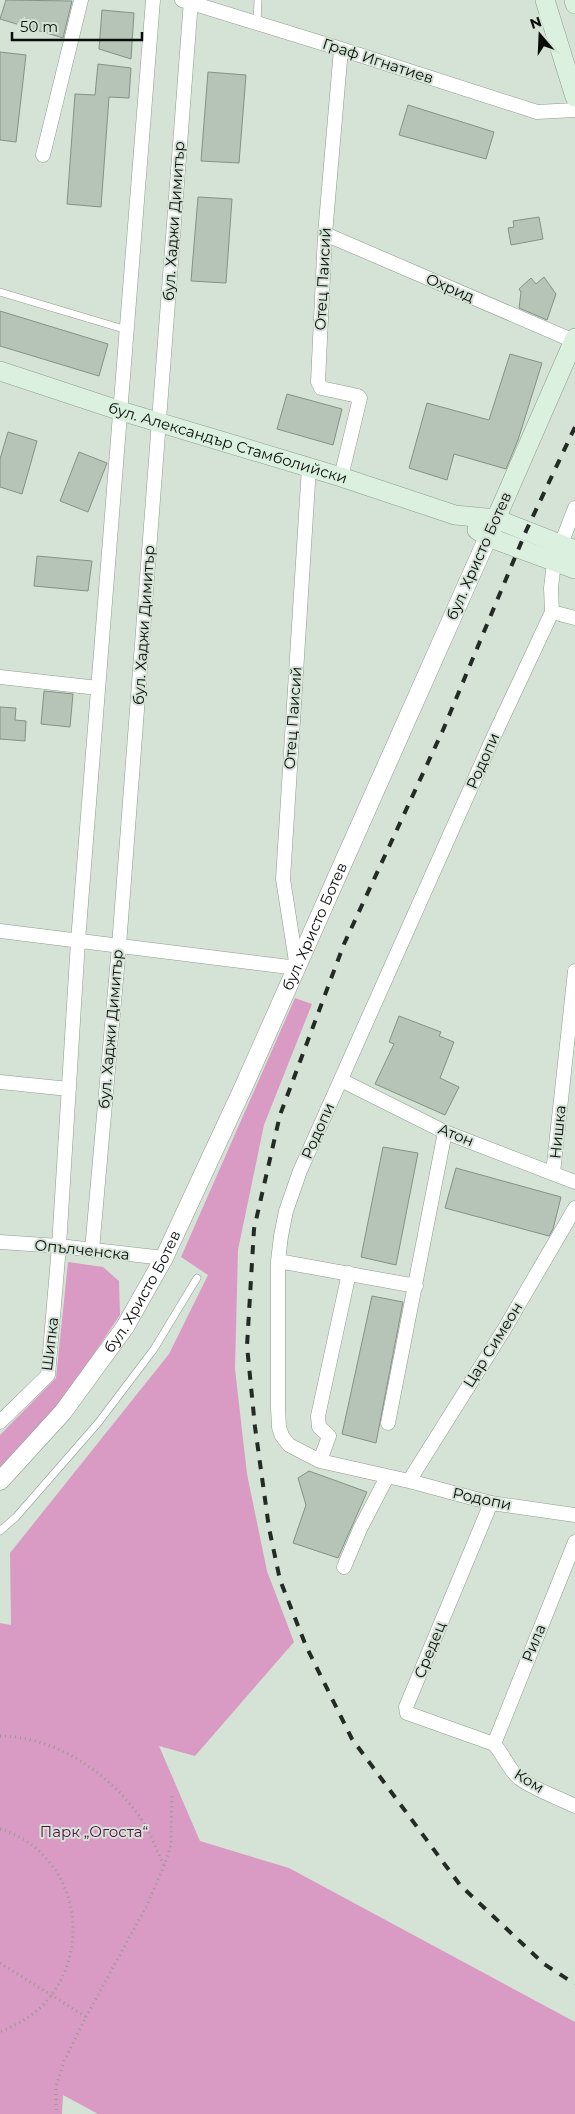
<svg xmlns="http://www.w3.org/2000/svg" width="575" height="2114" viewBox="0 0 575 2114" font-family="Montserrat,sans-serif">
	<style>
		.green { fill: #d99bc3 }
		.building { fill: #b6c4b7; stroke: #849186 }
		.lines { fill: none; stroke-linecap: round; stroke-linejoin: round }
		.service-casing { stroke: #8d9b8f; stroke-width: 8 }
		.minor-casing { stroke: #8d9b8f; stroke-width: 15 }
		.tertiary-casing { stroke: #8d9b8f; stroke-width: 19 }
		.secondary-casing { stroke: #8d9b8f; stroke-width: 20 }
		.path { stroke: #929d93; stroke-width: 3; stroke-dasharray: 1 4; stroke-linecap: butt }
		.service { stroke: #fff; stroke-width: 7 }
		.minor { stroke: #fff; stroke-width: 14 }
		.tertiary { stroke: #fff; stroke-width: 18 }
		.secondary { stroke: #dbf0df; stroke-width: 19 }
		.rail { stroke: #242a25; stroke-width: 4; stroke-dasharray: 9 9; stroke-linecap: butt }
		.labels { text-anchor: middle; stroke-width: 4; stroke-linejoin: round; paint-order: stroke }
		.street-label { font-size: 15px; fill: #080d09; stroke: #d5e3d6 }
		.park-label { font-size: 15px; fill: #5b0d48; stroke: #d5e3d6 }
	</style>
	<rect width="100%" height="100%" fill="#d5e3d6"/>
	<path class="green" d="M295 998 312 1004 264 1125 238 1250 235 1369 247 1474 267 1571 294 1642 195 1756 159 1746 200 1841 289 1868 575 2022V2114H98L63 2095 62 2114H0V1623L11 1625 10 1553 169 1354 208 1275 181 1257Z
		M68 1262 103 1267 119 1281 120 1315 58 1407 0 1471V1435L56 1378Z"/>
	<path class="building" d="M6 0 72 1 63 38 0 19Z
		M102 10 134 13 131 59 99 49Z
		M0 52 26 55 16 142 0 140Z
		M98 64 131 68 129 98 109 97 101 207 67 204 75 94 95 95Z
		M208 72 246 75 239 163 201 161Z
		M408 105 494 132 486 159 399 135Z
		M198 197 232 199 226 283 191 281Z
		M539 217 543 239 511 245 508 228 514 227 513 221Z
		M544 277 556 294 547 320 519 308 521 292 519 289 531 278 536 284Z
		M0 311 108 344 99 376 0 346Z
		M510 354 542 363 518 440 506 469 454 454 447 480 409 468 427 403 489 420Z
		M287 394 342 409 333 445 277 429Z
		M8 432 37 441 22 494 0 487V459Z
		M79 452 107 463 88 512 60 501Z
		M37 556 92 561 88 591 34 586Z
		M44 691 73 694 70 727 41 724Z
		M0 707 16 708 15 720 26 721 25 741 0 739Z
		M399 1016 441 1032 439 1036 454 1042 440 1078 459 1087 445 1115 375 1084 394 1044 389 1042Z
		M383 1147 418 1153 396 1265 361 1257Z
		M456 1168 561 1197 553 1229 549 1236 445 1208Z
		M372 1296 403 1302 376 1443 342 1434Z
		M309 1471 367 1492 338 1558 293 1543 306 1505 298 1478Z"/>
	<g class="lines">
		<g class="service-casing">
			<path id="service" d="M257 23 258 0
				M0 292 127 330
				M0 1531 16 1517 98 1423 154 1349 197 1278"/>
		</g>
		<g class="minor-casing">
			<path id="minor" d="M182 0 341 49 537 112 575 110
				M43 155 81 0
				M325 234 574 341
				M341 477 360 398 358 396 321 388 318 382 325 234 341 49
				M575 508 554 562 551 588 552 612 493 738 300 1171 286 1211 281 1236 278 1261V1408L279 1427 282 1436 289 1445 320 1461 409 1481 491 1503 575 1515
				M552 612 575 618
				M0 677 98 688
				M0 931 297 968 283 879 309 467
				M341 1080 445 1132 575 1182
				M0 1082 69 1089
				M553 1173 575 971
				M0 1242 59 1246 164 1258
				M92 1250 119 946 191 0
				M278 1261 416 1286
				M0 1422 48 1375 59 1246 78 941 153 0
				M388 1423 445 1132
				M320 1461 329 1436 319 1427 318 1416 349 1273
				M409 1481 505 1328 575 1208
				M491 1503 406 1707 407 1713 494 1744C504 1755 508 1769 519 1778 535 1790 557 1797 575 1806
				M344 1567 360 1529 387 1477
				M494 1744 575 1542"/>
		</g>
		<g class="tertiary-casing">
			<g id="tertiary">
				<path id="s1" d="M0 1481 63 1412 125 1327 164 1258 243 1088 488 537"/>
			</g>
		</g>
		<g class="secondary-casing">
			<g id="secondary">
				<path d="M545 0 575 97"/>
				<path d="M574 0 575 4"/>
				<path id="s2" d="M0 371 121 411 341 477 455 515 496 519 575 550"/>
				<path d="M477 530 488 537 575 569"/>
				<path d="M488 537 575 338"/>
			</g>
		</g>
		<path class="path" d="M0 1736C56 1737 108 1772 140 1817 150 1831 156 1850 164 1865
			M0 1829C75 1852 96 1946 45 2003 32 2017 16 2025 0 2032
			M0 1963 86 2017 64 2061 56 2087V2114
			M86 2017 147 1905 164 1866 171 1845 172 1793"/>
		<use href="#service" class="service"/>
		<use href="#minor" class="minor"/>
		<use href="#tertiary" class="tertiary"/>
		<use href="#secondary" class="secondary"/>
		<path class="rail" d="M575 427 526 531 443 730 344 944 280 1115 254 1229 247 1346 255 1427 269 1528 280 1580 306 1646 352 1739 460 1885 544 1964 575 1984"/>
	</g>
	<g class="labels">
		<g class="street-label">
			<text transform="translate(378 61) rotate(18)" y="5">Граф Игнатиев</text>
			<text transform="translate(174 221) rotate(-86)" y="5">бул. Хаджи Димитър</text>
			<text transform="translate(323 279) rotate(-87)" y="5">Отец Паисий</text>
			<text transform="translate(450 288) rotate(23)" y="5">Охрид</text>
			<text dy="5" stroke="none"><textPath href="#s2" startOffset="239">бул. Александър Стамболийски</textPath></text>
			<text transform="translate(479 556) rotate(-66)" y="5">бул. Христо Ботев</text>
			<text transform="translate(144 625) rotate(-86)" y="5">бул. Хаджи Димитър</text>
			<text transform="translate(293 718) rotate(-86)" y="5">Отец Паисий</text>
			<text transform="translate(483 761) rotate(-66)" y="5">Родопи</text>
			<text dy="5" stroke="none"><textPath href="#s1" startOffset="642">бул. Христо Ботев</textPath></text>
			<text transform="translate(111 1029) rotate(-85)" y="5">бул. Хаджи Димитър</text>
			<text transform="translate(318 1131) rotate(-66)" y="5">Родопи</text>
			<text transform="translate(558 1132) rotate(-84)" y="5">Нишка</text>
			<text transform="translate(456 1135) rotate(22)" y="5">Атон</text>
			<text transform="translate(82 1250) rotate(6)" y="5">Опълченска</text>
			<text dy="5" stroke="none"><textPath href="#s1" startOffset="238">бул. Христо Ботев</textPath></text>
			<text transform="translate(50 1344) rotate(-83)" y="5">Шипка</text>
			<text transform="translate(493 1345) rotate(-58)" y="5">Цар Симеон</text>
			<text transform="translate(482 1499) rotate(12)" y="5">Родопи</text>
			<text transform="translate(534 1643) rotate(-68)" y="5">Рила</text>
			<text transform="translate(430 1650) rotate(-68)" y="5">Средец</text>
			<text transform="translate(529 1781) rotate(32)" y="5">Ком</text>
		</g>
		<g class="park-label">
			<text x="94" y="1837">Парк „Огоста“</text>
		</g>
	</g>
	<g transform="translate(540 35) rotate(341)" stroke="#d5e3d6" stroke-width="4" paint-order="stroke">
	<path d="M0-4L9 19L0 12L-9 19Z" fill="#080d09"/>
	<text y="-8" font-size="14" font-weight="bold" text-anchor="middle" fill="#080d09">N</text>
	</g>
	<path d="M12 32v8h130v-8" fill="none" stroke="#080d09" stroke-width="2.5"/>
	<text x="20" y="32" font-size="15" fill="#080d09" stroke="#d5e3d6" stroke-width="4" paint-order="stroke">50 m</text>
</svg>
